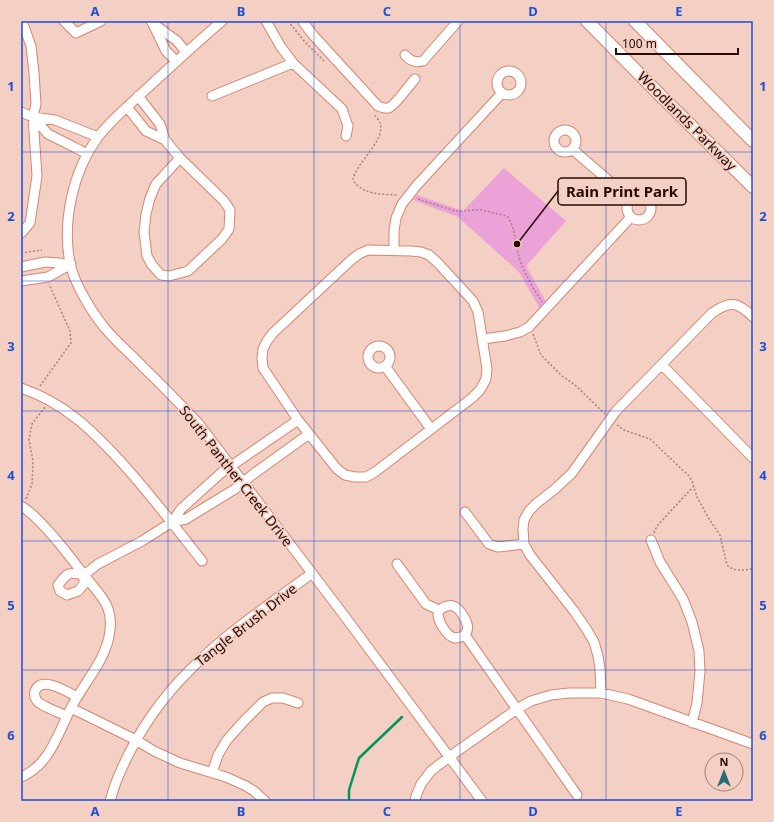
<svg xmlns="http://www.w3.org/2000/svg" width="774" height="822" viewBox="0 0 774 822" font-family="'Noto Sans',sans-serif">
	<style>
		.green { fill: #eba2d7 }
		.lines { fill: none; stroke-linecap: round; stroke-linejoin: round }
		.stream { stroke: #00955b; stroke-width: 2.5 }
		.minor-casing { stroke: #d7856d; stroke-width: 11 }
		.major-casing { stroke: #d7856d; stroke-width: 14 }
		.path { stroke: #a6847b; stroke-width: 1.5; stroke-dasharray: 2 2; stroke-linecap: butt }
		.minor { stroke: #fff; stroke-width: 9 }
		.major { stroke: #fff; stroke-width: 12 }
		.grid { fill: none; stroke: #1d4ed8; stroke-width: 1; stroke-opacity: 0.55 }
		.labels { text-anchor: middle; stroke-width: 3.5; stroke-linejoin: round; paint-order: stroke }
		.street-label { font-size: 14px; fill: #280a03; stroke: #f3cfc4 }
		.leader { fill: none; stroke: #280a03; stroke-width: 1.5 }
		.callout-dot { fill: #280a03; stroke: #f3cfc4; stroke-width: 1.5 }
		.callout { fill: #f3cfc4; stroke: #280a03; stroke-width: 1.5 }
		.callout-label { font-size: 15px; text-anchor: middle; font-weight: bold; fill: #280a03 }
		.neatline { fill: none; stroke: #1d4ed8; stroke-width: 1.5 }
		.grid-label { font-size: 13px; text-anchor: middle; font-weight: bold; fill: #1d4ed8 }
	</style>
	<rect width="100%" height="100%" fill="#f3cfc4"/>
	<path class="green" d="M504 168 566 221 526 266 546 302 540 309 519 272 458 217 413 200 417 195 463 211Z"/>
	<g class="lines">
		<path class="stream" d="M349 801V790L359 758 402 717"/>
		<g class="minor-casing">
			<path id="minor" d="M64 21 76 33 101 21
				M151 21 153 24 166 51 176 61
				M222 21C194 45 168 69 141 94 126 108 111 120 98 137 73 171 62 221 70 263 74 283 91 311 104 327 116 342 131 354 144 368 163 386 181 405 199 424L343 614 482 801
				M266 21 281 47 293 63 342 109 348 126 346 136
				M305 21 303 22 313 35 378 106C381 107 385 109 388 108 394 107 410 84 415 79
				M154 24 177 41 186 52
				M405 55C410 61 415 63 423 61L458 21
				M497 83a12 12 0 1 1 24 0a12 12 0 1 1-24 0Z
				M138 96 160 124 165 140 180 158 224 201 230 210 229 229 222 239 188 271 169 276 161 275 152 265 147 256 144 232 146 214 150 198 156 184 180 158
				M212 96 293 63
				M127 107 146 131 165 140
				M21 112 33 117 55 120 98 137
				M33 117 48 134 74 147 87 154
				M554 141a11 11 0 1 1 22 0a11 11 0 1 1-22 0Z
				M572 149 630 199
				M627 208a12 12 0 1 1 24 0a12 12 0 1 1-24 0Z
				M21 233 22 232 30 223 37 176 33 117 36 104 34 73 31 46 22 21
				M368 250 411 251 421 252 429 255 437 262 473 301 478 312 487 369 486 379 480 390 472 398 375 472 366 477H355L345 475 337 469 298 420 263 368 262 358 263 349 267 341 273 333 350 261 359 254Z
				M394 250V231L396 218 402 204 417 185 502 93
				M21 267 45 262 71 264
				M21 281 48 277 71 264
				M483 339 505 336 520 332 529 327 631 217
				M368 357a11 11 0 1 1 22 0a11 11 0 1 1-22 0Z
				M662 365 753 458
				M385 366 431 429
				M21 388C65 403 93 431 123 464 151 495 176 528 202 561
				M21 506C25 508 29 512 33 515 52 533 68 554 84 575 91 584 100 593 106 604 110 612 111 621 110 630 107 660 84 682 71 708 58 733 50 765 21 777
				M465 512 489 544 498 547 524 544
				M172 522 186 519 235 489 252 475 309 434
				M651 540 660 562 683 599 692 622 699 651 700 671 697 703 692 723
				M397 564 426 604 439 610
				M84 575V584L78 591 67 595 60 591 58 585C68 572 68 572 84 575L98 564 142 541 172 522 181 509 221 473 298 420
				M447 606C448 606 451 605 453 606 460 608 470 624 467 631 466 634 464 636 461 637 460 637 456 638 455 638 447 637 435 618 439 611 441 608 444 607 447 606Z
				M465 635 577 795
				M601 693 600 669 598 656 594 642 587 630 574 611 530 555 524 544 523 529 524 520 529 511 537 503 555 489 572 473 616 411 712 313C730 300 738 302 753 317
				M71 708 136 740 154 751 180 763 226 777 246 786 254 791 265 801
				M67 716C60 713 44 707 38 702 35 699 34 695 35 691 41 675 68 692 77 697
				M212 773 218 755 227 740 243 722 263 702 272 698H283L298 703
				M110 801C113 792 115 783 119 775 135 737 159 701 188 672 223 635 270 604 311 574
				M415 801 416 796 421 784 431 771 449 757 517 709 531 701 551 695 569 693H601L628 699 753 744"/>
		</g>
		<g class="major-casing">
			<path id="major" d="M587 21 661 96 753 187
				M635 21 753 141"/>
		</g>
		<path class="path" d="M288 21 305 42 324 61
			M375 115C376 117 379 120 380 123 386 141 356 162 353 180 362 195 382 194 398 195
			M418 199 455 211 481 210 507 216C516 228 515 244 519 257 524 273 533 288 542 302
			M21 253 42 250
			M533 334 541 355 562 376 575 385 605 414
			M40 386 71 343 70 331 49 284
			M617 425 624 430 650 439 689 476 692 481 697 497 711 522 720 535 727 565C734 572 744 570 753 569
			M26 499 32 484 33 461 29 440 32 424 45 407
			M654 533 657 526 693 487"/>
		<use href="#minor" class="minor"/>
		<use href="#major" class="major"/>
	</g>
	<path class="grid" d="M168 21V801M314 21V801M460 21V801M606 21V801M21 152H753M21 281H753M21 411H753M21 541H753M21 670H753"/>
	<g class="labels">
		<g class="street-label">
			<text transform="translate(687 121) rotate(45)" y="5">Woodlands Parkway</text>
			<text transform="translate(236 476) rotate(52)" y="5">South Panther Creek Drive</text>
			<text transform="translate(246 625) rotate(-38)" y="5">Tangle Brush Drive</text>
		</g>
	</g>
	<path class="leader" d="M517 244L558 191"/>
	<circle class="callout-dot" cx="517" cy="244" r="4"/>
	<rect class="callout" x="558" y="178" width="128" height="27" rx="4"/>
	<g class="callout-label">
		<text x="622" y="197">Rain Print Park</text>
	</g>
	<rect width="774" height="822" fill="none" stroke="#f3cfc4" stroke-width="44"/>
	<g transform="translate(724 772)"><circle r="19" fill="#f3cfc4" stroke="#a28077"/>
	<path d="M0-3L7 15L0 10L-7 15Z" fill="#266a7b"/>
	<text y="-6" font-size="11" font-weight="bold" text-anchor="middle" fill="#280a03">N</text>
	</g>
	<path d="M616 48v6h122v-6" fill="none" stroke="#280a03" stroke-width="2"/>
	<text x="622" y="48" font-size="12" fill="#280a03" stroke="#f3cfc4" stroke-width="3" paint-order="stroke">100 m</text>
	<rect x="22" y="22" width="730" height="778" class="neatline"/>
	<g class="grid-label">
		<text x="95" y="16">A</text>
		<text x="241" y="16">B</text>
		<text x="387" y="16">C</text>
		<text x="533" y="16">D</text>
		<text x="679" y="16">E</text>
		<text x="11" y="91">1</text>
		<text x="763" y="91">1</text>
		<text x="11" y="221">2</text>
		<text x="763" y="221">2</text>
		<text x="11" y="351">3</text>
		<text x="763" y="351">3</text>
		<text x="11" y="480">4</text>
		<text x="763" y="480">4</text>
		<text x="11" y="610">5</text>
		<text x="763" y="610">5</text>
		<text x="11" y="740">6</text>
		<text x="763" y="740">6</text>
		<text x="95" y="816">A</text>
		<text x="241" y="816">B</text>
		<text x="387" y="816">C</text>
		<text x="533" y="816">D</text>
		<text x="679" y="816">E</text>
	</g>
</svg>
